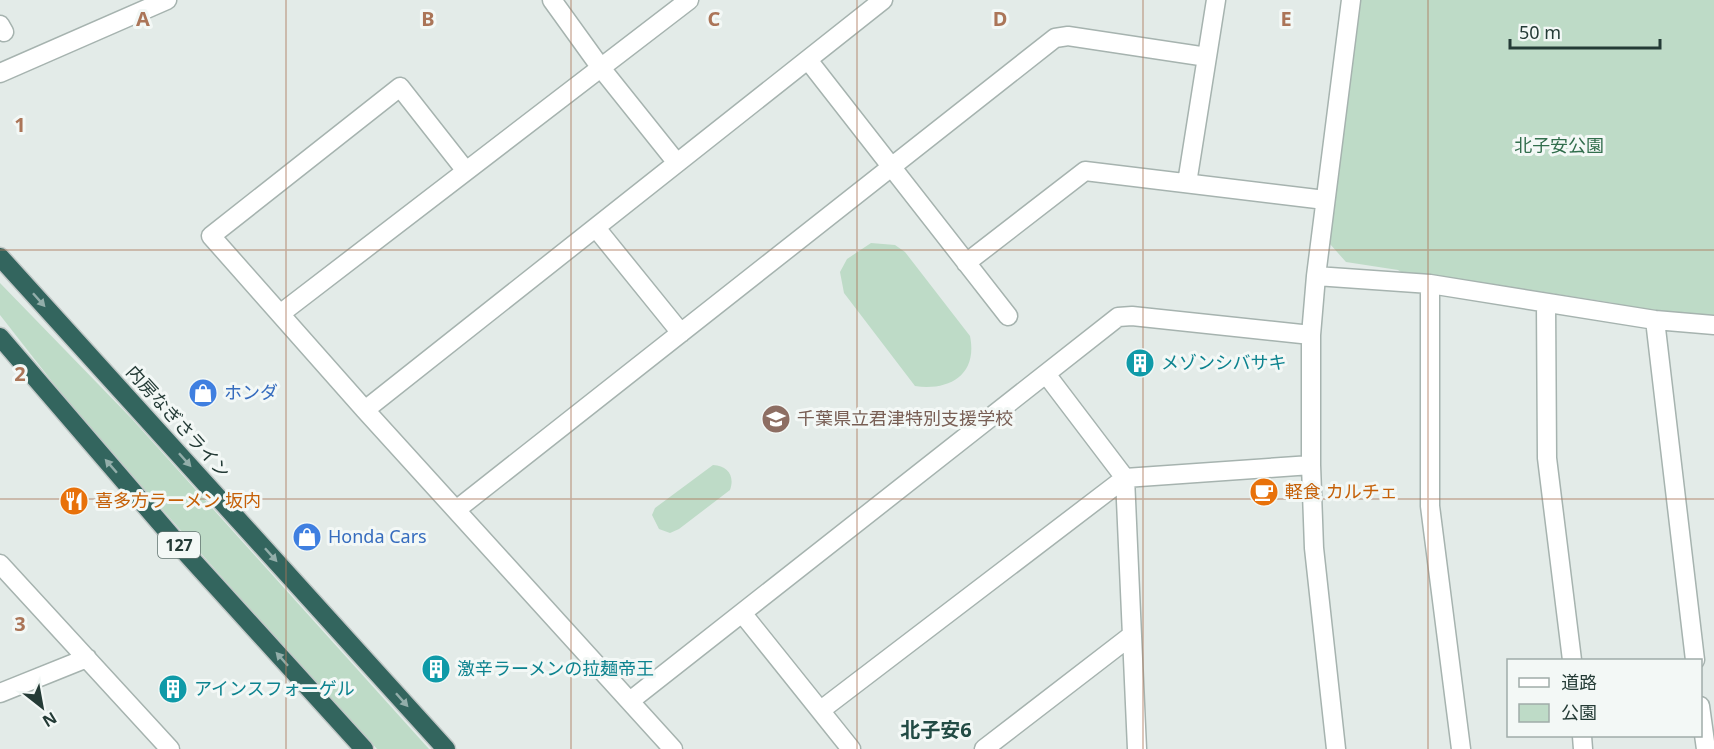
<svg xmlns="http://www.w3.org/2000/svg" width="1714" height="749" viewBox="0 0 1714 749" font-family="'Noto Sans','Noto Sans JP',sans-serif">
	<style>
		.green { fill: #bedbc7 }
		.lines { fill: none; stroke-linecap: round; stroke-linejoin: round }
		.minor-casing { stroke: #a6b3af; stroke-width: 21 }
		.highway-casing { stroke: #c2c8c7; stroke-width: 21 }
		.minor { stroke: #fff; stroke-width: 18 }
		.highway { stroke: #33655e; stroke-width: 18 }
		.oneway { fill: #93aeaa }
		.grid { fill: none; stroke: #ab7558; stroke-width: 1.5; stroke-opacity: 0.55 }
		.labels { text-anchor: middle; stroke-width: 6; stroke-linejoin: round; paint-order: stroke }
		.shield { fill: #f3f8f6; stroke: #627470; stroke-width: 1.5 }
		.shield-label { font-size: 16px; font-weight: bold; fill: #243b36 }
		.park-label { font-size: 18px; fill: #326e4d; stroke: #f3f8f6 }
		.culture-label { font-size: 18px; fill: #0d838f; stroke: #f3f8f6; text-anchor: start }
		.shop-label { font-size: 18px; fill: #366cbe; stroke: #f3f8f6; text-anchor: start }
		.education-label { font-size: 18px; fill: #785e54; stroke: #f3f8f6; text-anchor: start }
		.street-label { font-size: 18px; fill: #243b36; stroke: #f3f8f6 }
		.food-label { font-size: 18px; fill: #c56008; stroke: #f3f8f6; text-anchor: start }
		.neighbourhood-label { font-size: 20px; font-weight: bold; fill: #224b44; stroke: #f3f8f6 }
		.grid-label { font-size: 20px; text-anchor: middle; font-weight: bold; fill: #ab7558; stroke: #f3f8f6; stroke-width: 6; stroke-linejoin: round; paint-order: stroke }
	</style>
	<rect width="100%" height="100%" fill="#e3ebe8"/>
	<path class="green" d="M1358 0H1714V318L1619 310 1614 303 1427 274 1410 278 1398 270 1346 262 1330 244 1328 237Z
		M871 243 895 245 905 252 970 336C978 375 949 391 915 386L844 293 840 272 847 259Z
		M0 283 132 419 429 749H377L243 601 72 407 0 315Z
		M713 465C728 466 735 476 730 490L679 529 670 533 659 529 652 515 655 508Z"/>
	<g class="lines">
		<g class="minor-casing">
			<path id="minor" d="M552 0 601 68 677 163
				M0 25 4 32
				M808 60 1008 316
				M0 73 167 0
				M466 171 400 87 211 236 365 410 673 749
				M1187 183 1216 0
				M596 228 681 333
				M966 263 1085 171 1325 200
				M1316 276 1430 284 1655 320 1714 325
				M1430 284V506L1461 749
				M1546 303 1547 458 1572 660
				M280 314 689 0
				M1655 320 1695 660
				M1046 374 1125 478 1137 749
				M365 410 883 0
				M456 510 1055 38 1068 36 1207 57
				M0 564 170 749
				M742 613 851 749
				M0 693 87 658
				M630 701 1118 317 1132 316 1311 335
				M1700 706 1706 749
				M821 710 1125 478 1311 465
				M1582 736 1583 749
				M984 749 1132 635
				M1336 749 1314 548 1311 465V335L1316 276 1351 0"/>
		</g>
		<g class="highway-casing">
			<path id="highway" d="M0 257 446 749
				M0 337 185 552 364 749"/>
		</g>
		<use href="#minor" class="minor"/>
		<use href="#highway" class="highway"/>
	</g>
	<defs><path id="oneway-solid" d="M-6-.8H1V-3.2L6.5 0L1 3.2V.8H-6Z" transform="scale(1.5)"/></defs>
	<g class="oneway">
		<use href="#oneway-solid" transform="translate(39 300) rotate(48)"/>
		<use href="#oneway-solid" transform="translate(185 460) rotate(48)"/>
		<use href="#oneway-solid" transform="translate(111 466) rotate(-131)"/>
		<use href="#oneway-solid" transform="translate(271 555) rotate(48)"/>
		<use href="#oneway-solid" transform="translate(282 659) rotate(-132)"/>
		<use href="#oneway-solid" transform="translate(402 700) rotate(48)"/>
	</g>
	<path class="grid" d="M286 0V749M571 0V749M857 0V749M1143 0V749M1428 0V749M0 250H1714M0 499H1714"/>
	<defs>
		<g id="building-disc" transform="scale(1.5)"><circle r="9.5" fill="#0f9aa8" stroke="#f3f8f6"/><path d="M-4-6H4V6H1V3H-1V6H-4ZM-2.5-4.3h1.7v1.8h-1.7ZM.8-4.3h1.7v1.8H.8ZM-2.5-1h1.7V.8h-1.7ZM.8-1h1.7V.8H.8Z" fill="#fff"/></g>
		<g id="shop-disc" transform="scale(1.5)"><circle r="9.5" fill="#3f7fe0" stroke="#f3f8f6"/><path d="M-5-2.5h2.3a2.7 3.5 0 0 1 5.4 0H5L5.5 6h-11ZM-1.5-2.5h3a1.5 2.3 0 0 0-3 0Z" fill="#fff"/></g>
		<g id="school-disc" transform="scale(1.5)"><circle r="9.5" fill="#8d6e63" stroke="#f3f8f6"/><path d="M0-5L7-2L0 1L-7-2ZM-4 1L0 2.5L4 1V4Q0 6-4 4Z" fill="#fff"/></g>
		<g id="cafe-disc" transform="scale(1.5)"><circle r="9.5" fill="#e8710a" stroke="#f3f8f6"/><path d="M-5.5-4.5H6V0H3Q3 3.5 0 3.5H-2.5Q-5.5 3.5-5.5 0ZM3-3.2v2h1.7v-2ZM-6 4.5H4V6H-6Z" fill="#fff"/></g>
		<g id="restaurant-disc" transform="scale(1.5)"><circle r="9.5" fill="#e8710a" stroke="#f3f8f6"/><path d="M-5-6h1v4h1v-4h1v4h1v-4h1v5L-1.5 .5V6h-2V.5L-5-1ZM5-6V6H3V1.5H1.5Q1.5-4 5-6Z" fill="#fff"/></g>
	</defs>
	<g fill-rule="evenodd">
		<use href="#building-disc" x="1140" y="363"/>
		<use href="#shop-disc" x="203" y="393"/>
		<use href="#school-disc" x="776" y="419"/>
		<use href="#cafe-disc" x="1264" y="492"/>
		<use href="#restaurant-disc" x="74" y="501"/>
		<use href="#shop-disc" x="307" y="537"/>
		<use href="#building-disc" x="436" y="669"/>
		<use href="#building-disc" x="173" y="689"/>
	</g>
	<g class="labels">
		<rect class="shield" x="158" y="532" width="42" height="26" rx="4.5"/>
		<g class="shield-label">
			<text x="179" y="551">127</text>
		</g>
		<g class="park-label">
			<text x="1559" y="152">北子安公園</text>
		</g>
		<g class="culture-label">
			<text x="1161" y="369">メゾンシバサキ</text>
			<text x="457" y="675">激辛ラーメンの拉麺帝王</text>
			<text x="194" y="695">アインスフォーゲル</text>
		</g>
		<g class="shop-label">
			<text x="224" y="399">ホンダ</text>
			<text x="328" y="543">Honda Cars</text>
		</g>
		<g class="education-label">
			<text x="797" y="425">千葉県立君津特別支援学校</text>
		</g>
		<g class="street-label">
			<text transform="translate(178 422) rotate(48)" y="6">内房なぎさライン</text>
		</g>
		<g class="food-label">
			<text x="1285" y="498">軽食 カルチェ</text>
			<text x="95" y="507">喜多方ラーメン 坂内</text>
		</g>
		<g class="neighbourhood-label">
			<text x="936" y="737">北子安6</text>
		</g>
	</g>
	<g class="grid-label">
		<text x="143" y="26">A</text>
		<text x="428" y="26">B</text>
		<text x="714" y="26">C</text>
		<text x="1000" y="26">D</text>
		<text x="1286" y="26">E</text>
		<text x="20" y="132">1</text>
		<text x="20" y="381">2</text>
		<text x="20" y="631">3</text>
	</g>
	<rect x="1507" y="659" width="195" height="78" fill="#f3f8f6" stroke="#a0aca9" stroke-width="1.5"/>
	<rect x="1519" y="678" width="30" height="9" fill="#ffffff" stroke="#a0aca9" stroke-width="1.5"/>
	<text x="1561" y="689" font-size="18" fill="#243b36">道路</text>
	<rect x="1519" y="704" width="30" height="18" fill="#bedbc7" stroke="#a0aca9" stroke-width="1.5"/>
	<text x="1561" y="719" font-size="18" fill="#243b36">公園</text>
	<g transform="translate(42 707) rotate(149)" stroke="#f3f8f6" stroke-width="4.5" paint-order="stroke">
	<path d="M0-4.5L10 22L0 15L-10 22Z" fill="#243b36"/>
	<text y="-9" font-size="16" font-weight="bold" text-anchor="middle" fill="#243b36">N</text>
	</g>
	<path d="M1510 39v9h150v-9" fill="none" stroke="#243b36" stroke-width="3"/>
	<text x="1519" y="39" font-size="18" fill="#243b36" stroke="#f3f8f6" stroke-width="4.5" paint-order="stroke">50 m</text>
</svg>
